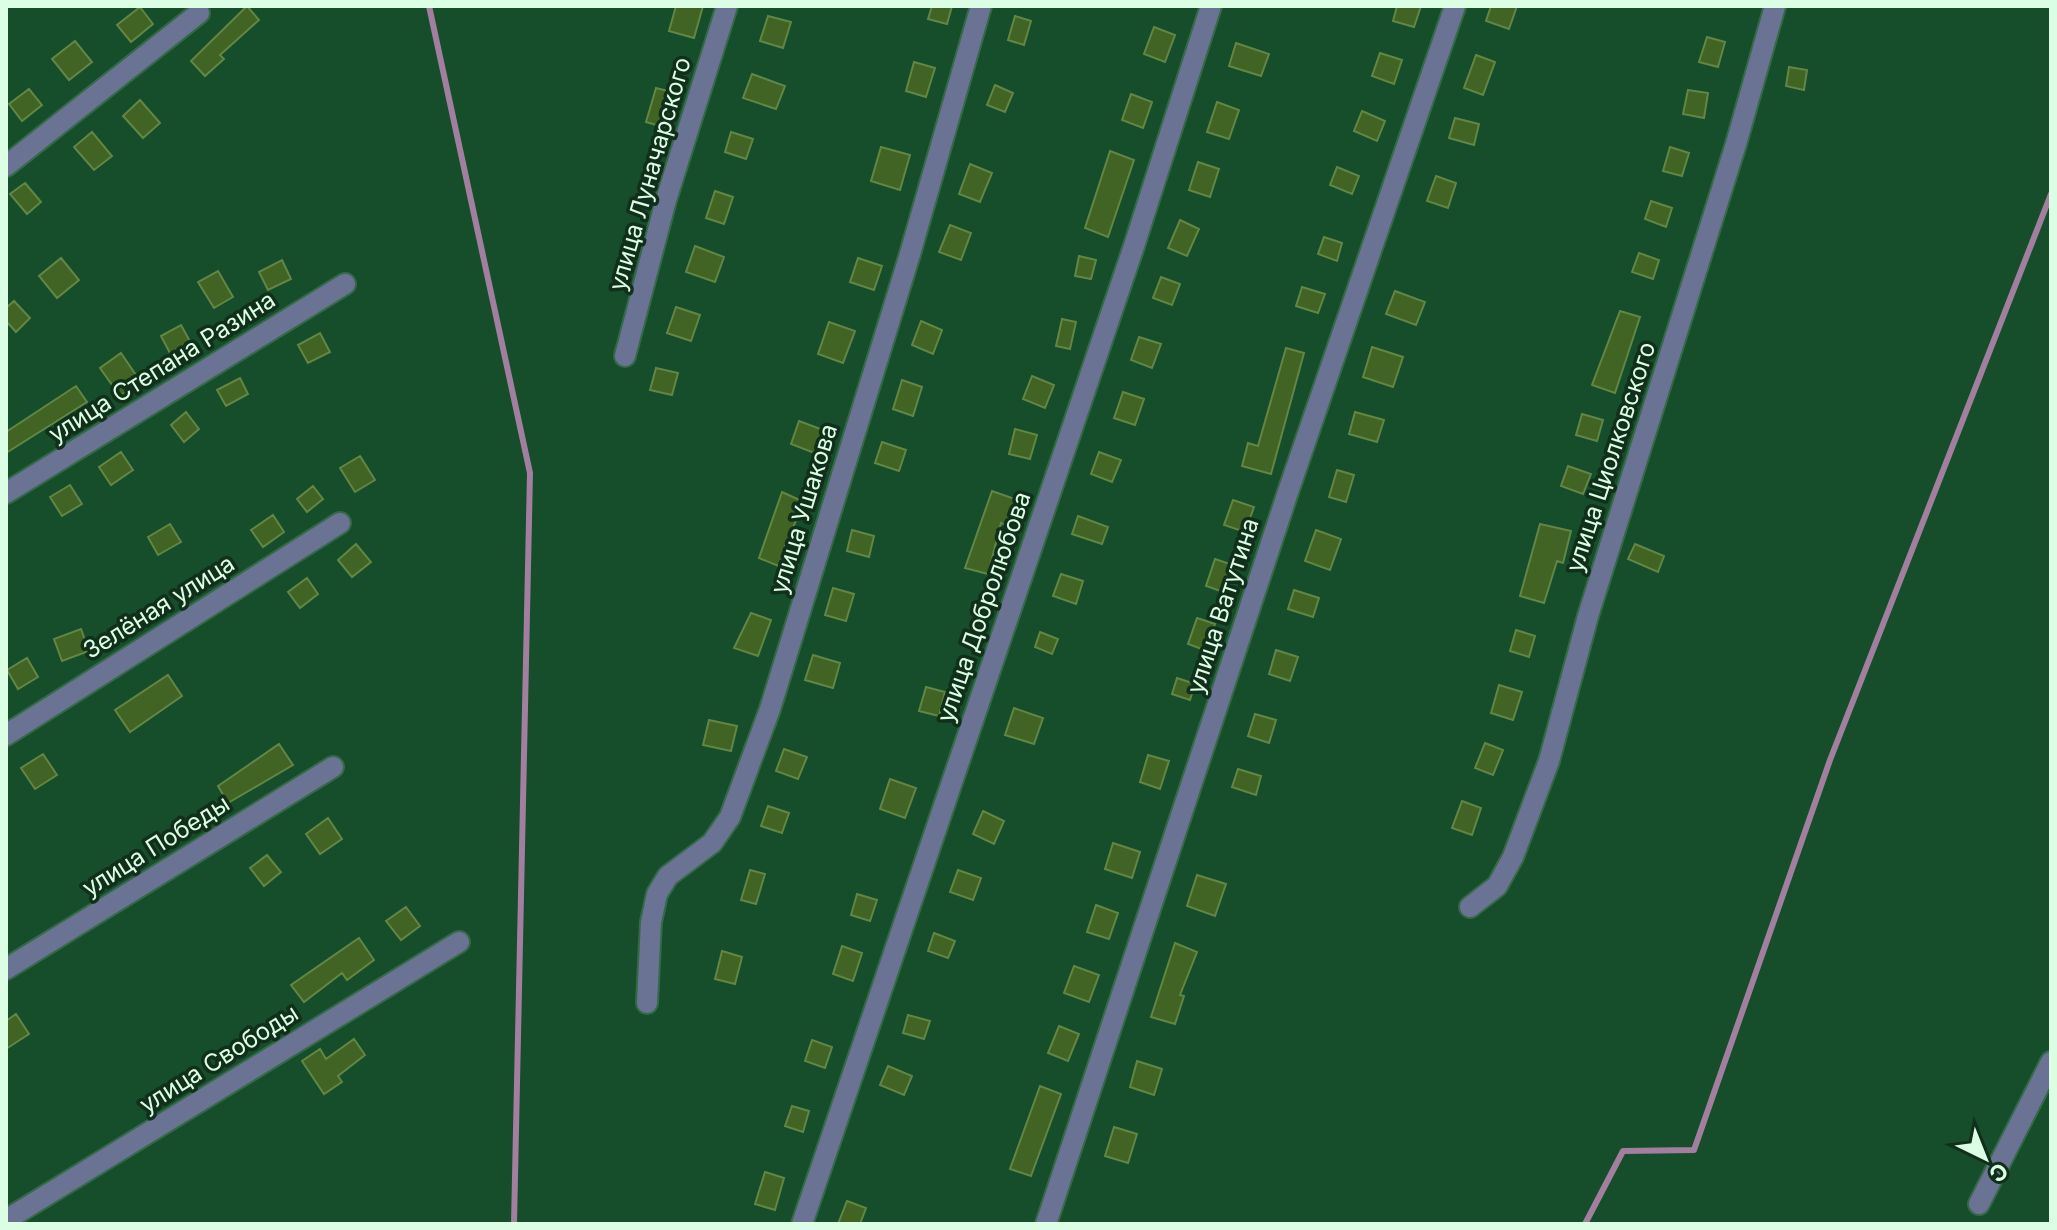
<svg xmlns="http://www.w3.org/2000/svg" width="2057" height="1230" viewBox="0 0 2057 1230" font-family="Inter,sans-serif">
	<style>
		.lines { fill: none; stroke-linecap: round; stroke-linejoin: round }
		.stream { stroke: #a37f9f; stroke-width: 6 }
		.building { fill: #416323; stroke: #618645; stroke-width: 2 }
		.minor-casing { stroke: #366949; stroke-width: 24 }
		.minor { stroke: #6a7394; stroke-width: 20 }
		.labels { text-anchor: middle; stroke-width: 7; stroke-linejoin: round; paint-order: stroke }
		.street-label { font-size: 24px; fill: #dbfee4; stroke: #112f1b }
	</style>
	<rect width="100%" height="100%" fill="#164d2b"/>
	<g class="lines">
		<path class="stream" d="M429 6 530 473 514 1224
			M1585 1224 1623 1151 1694 1150 1830 760 2051 194"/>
	</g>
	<path class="building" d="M247 6 259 20 220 55 224 59 205 76 191 61Z
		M676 6H703L694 38 669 31Z
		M932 6H952L947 24 928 19Z
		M1397 6H1421L1414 27 1393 21Z
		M1491 6H1517L1509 29 1486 21Z
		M140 7 153 24 131 42 117 25Z
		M768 16 791 22 783 48 760 41Z
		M1015 16 1031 21 1024 45 1008 40Z
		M1154 27 1175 35 1165 62 1144 54Z
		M1707 37 1725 42 1718 67 1699 62Z
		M75 41 92 62 69 80 52 59Z
		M1236 43 1269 54 1261 76 1229 66Z
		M1380 53 1402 60 1394 84 1372 76Z
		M1476 55 1495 62 1483 95 1464 88Z
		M914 62 935 68 926 97 906 91Z
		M1789 67 1807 70 1804 90 1786 86Z
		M752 74 785 86 776 109 743 98Z
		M995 85 1013 93 1005 112 987 105Z
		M656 88 680 94 670 129 646 122Z
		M29 89 42 105 22 121 9 104Z
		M1688 90 1708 93 1704 118 1683 114Z
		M1131 94 1152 102 1143 128 1122 120Z
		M140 100 160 123 143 138 123 116Z
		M1217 102 1239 110 1229 139 1207 132Z
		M1362 111 1385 121 1377 141 1354 131Z
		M1455 118 1479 124 1474 145 1449 138Z
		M92 132 112 156 94 170 74 147Z
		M731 132 753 139 746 159 725 152Z
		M881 147 910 155 900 190 871 181Z
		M1670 147 1689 153 1682 176 1663 171Z
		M1110 151 1134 160 1108 237 1085 228Z
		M1198 162 1219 169 1210 197 1189 190Z
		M970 164 992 173 980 202 959 194Z
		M1337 167 1359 176 1352 194 1330 185Z
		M1436 176 1456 183 1448 208 1427 201Z
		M25 183 41 202 27 214 10 194Z
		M715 191 733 197 724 224 706 218Z
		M1651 201 1672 208 1666 227 1645 219Z
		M1180 220 1199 229 1187 256 1168 248Z
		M950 225 971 233 961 260 939 252Z
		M1324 237 1342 243 1337 261 1318 254Z
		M695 246 724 257 715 282 686 272Z
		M1639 253 1659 260 1653 279 1632 272Z
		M1079 256 1096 260 1091 279 1075 276Z
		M61 258 79 280 57 298 39 276Z
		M858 258 882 266 874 290 850 282Z
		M282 260 291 279 268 290 259 272Z
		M218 271 233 297 214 308 198 282Z
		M1161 277 1180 284 1172 305 1153 298Z
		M1302 287 1325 294 1318 313 1296 306Z
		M1395 291 1425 302 1416 325 1386 314Z
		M14 301 30 318 16 332 6 321V308Z
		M676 307 700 315 691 341 667 333Z
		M1620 311 1640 317 1615 393 1592 385Z
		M1062 319 1076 322 1070 349 1056 346Z
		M921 321 942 330 933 354 912 345Z
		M829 322 855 331 843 363 818 354Z
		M181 325 193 347 173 359 161 336Z
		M320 333 330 352 308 363 298 345Z
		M1139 337 1161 344 1152 368 1131 360Z
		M1372 347 1403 357 1393 387 1363 377Z
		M1286 348 1304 353 1271 474 1242 466 1248 443 1258 446Z
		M121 353 140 381 120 396 100 368Z
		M656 368 678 373 672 395 650 390Z
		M1032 376 1054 385 1045 408 1023 399Z
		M240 378 248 394 226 406 217 390Z
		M902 380 922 387 913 416 893 409Z
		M76 386 87 402 6 453V432Z
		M1123 392 1144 399 1135 425 1114 418Z
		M186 412 199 429 184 442 171 425Z
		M1355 412 1384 420 1377 442 1349 434Z
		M1582 414 1603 420 1597 441 1576 435Z
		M799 421 826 431 817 454 791 444Z
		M1015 429 1037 435 1030 459 1009 454Z
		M882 442 906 450 899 471 875 463Z
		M121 452 133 470 111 485 99 467Z
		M1099 452 1121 460 1112 482 1091 474Z
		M360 456 375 480 355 492 340 468Z
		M1568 466 1591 474 1583 494 1561 486Z
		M1337 470 1354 475 1346 502 1329 497Z
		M70 485 82 504 62 516 50 497Z
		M313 486 323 499 307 512 297 499Z
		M992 491 1015 499 1006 525 1001 523 988 574 965 568Z
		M782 492 804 502 785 546 789 548 781 567 759 558Z
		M1233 500 1254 507 1245 532 1224 525Z
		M273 515 284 532 263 547 251 530Z
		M1078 516 1108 527 1102 544 1072 534Z
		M170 524 181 542 158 555 148 537Z
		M1540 524 1571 531 1563 563 1557 561 1544 603 1520 596Z
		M852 530 874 536 869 557 847 551Z
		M1316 530 1341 539 1330 570 1305 561Z
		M356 544 371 562 352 577 338 560Z
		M1635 544 1664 556 1658 572 1628 559Z
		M1215 559 1236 566 1226 593 1206 586Z
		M1061 574 1083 581 1076 604 1053 596Z
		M307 578 318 594 300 608 288 592Z
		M833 588 854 594 846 621 825 615Z
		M1294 590 1319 598 1313 617 1288 609Z
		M751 613 771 620 758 656 734 648Z
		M1197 618 1215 624 1207 651 1188 644Z
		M81 629 89 651 62 661 54 639Z
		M1516 630 1535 636 1529 657 1510 651Z
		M1040 632 1058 639 1052 654 1035 647Z
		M1276 650 1298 657 1290 681 1269 674Z
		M813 655 840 663 833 688 805 680Z
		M27 658 38 677 18 689 7 670Z
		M168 675 182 696 130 732 115 710Z
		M1177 678 1195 684 1190 700 1172 694Z
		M1499 685 1522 692 1513 720 1491 713Z
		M926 687 945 692 939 716 919 711Z
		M1014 708 1043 718 1034 744 1005 735Z
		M1255 714 1276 720 1269 743 1248 736Z
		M709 720 737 726 731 751 703 745Z
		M1485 743 1503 750 1493 775 1475 768Z
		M279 744 293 765 228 803 218 786Z
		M784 749 807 757 798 779 776 771Z
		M43 754 57 775 35 789 21 768Z
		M1148 755 1169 761 1160 789 1140 782Z
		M1238 769 1261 776 1256 795 1232 787Z
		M890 779 916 788 905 818 880 809Z
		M1462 801 1481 808 1472 835 1452 828Z
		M768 806 789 813 782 833 761 826Z
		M983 811 1004 821 994 844 973 834Z
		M328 818 342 839 320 854 306 834Z
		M1113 843 1140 852 1132 878 1105 869Z
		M267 855 281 872 264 886 250 868Z
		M750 870 765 874 756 904 741 900Z
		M958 870 981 878 973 900 950 892Z
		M1197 875 1226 884 1215 916 1187 906Z
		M857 894 877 900 870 921 851 915Z
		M1096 905 1118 913 1109 939 1087 932Z
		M406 907 420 926 401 940 386 921Z
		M934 933 955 941 948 958 928 951Z
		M359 938 374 960 347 980 342 973 304 1002 291 985Z
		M1175 943 1197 952 1180 995 1184 996 1175 1024 1151 1017Z
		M842 946 862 953 853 981 833 974Z
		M722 951 742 957 735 984 715 979Z
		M1074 966 1099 975 1089 1002 1064 993Z
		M16 1014 29 1034 6 1049V1021Z
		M908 1015 930 1021 924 1039 903 1033Z
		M1059 1026 1079 1034 1068 1061 1048 1053Z
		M354 1039 365 1055 338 1076 342 1082 324 1094 302 1061 320 1049 326 1059Z
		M812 1040 832 1047 825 1068 805 1061Z
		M1137 1061 1162 1069 1154 1095 1130 1087Z
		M888 1066 912 1076 904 1095 880 1085Z
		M1040 1086 1061 1094 1031 1176 1010 1169Z
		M792 1106 809 1111 803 1132 785 1126Z
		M1114 1127 1137 1134 1128 1163 1105 1156Z
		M765 1172 784 1178 775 1210 755 1204Z
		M847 1201 866 1208 860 1224H838Z"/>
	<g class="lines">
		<g class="minor-casing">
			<path id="minor" d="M6 166 199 13
				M625 356 666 200 727 6
				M6 493 345 284
				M6 735 340 523
				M1470 907 1497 886 1513 857 1549 761 1588 616 1736 144 1775 6
				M6 969 333 767
				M647 1003 651 922 657 894 668 876 712 843 730 817 770 709 910 254 981 6
				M1979 1204 2051 1062
				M6 1220 459 942
				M802 1224 1134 246 1211 6
				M1046 1224 1289 489 1455 6"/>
		</g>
		<use href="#minor" class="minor"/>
	</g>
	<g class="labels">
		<g class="street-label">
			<text transform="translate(650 174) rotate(-74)" y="8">улица Луначарского</text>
			<text transform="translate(162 367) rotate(-32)" y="8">улица Степана Разина</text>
			<text transform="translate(1611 457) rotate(-72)" y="8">улица Циолковского</text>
			<text transform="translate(804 509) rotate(-73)" y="8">улица Ушакова</text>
			<text transform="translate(1223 606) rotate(-72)" y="8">улица Ватутина</text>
			<text transform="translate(159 607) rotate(-32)" y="8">Зелёная улица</text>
			<text transform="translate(984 607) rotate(-71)" y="8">улица Добролюбова</text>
			<text transform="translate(156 846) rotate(-32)" y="8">улица Победы</text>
			<text transform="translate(219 1059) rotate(-32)" y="8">улица Свободы</text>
		</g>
	</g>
	<rect width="2057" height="1230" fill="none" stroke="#dbfee4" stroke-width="16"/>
	<g transform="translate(1985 1158) rotate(137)" stroke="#112f1b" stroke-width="6" paint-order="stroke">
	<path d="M0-6L14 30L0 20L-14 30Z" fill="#dbfee4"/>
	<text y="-12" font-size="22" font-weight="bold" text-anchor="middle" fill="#dbfee4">С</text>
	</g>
</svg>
